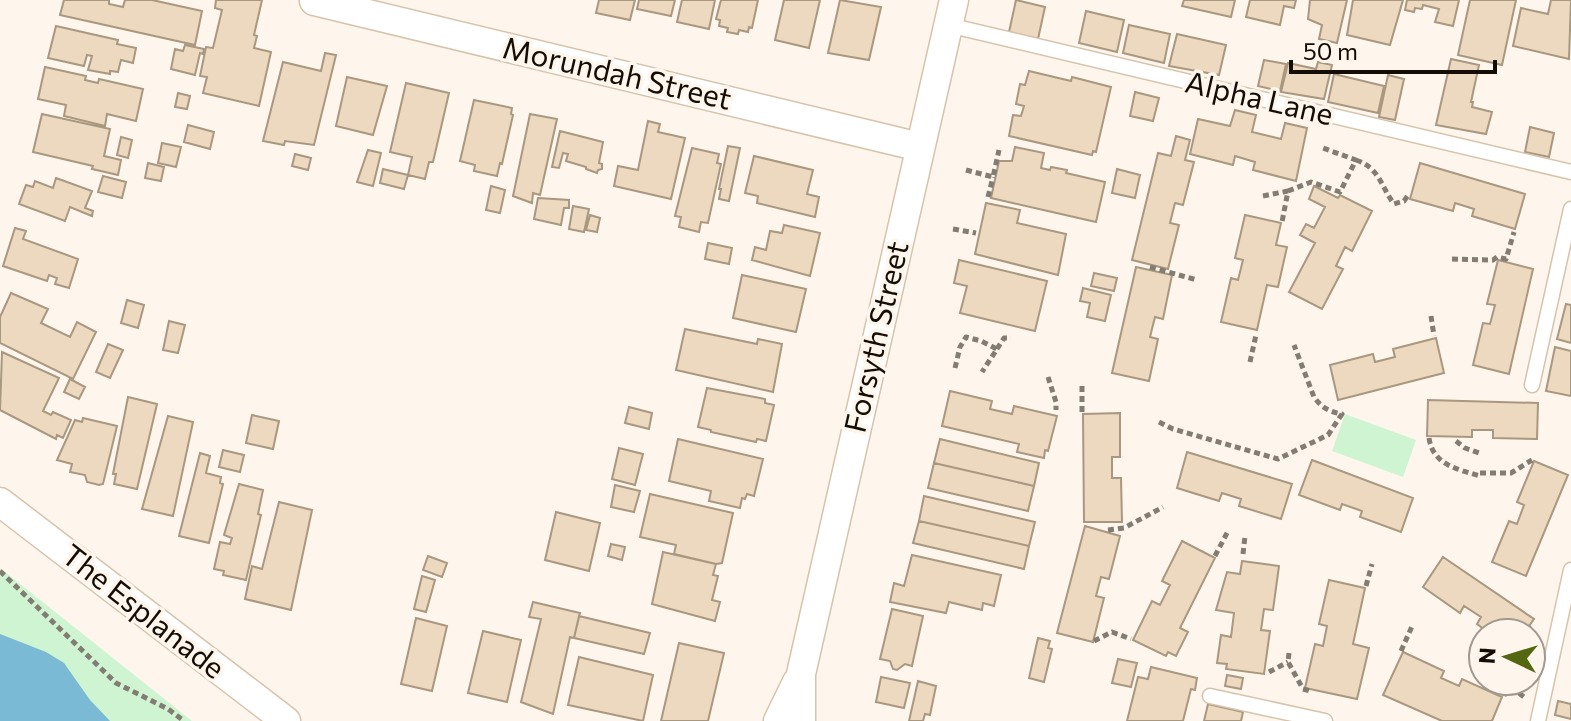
<svg xmlns="http://www.w3.org/2000/svg" width="1571" height="721" viewBox="0 0 1571 721" font-family="Commissioner,sans-serif">
	<style>
		.green { fill: #cff4d1 }
		.water { fill: #7abad5 }
		.building { fill: #edd9c0; stroke: #a9977f; stroke-width: 2 }
		.lines { fill: none; stroke-linecap: round; stroke-linejoin: round }
		.lane-casing { stroke: #d7c3ab; stroke-width: 17 }
		.street-casing { stroke: #d7c3ab; stroke-width: 31 }
		.path { stroke: #827c73; stroke-width: 5; stroke-dasharray: 6 4; stroke-linecap: butt }
		.lane { stroke: #fff; stroke-width: 14 }
		.street { stroke: #fff; stroke-width: 28 }
		.labels { text-anchor: middle; stroke-width: 7; stroke-linejoin: round; paint-order: stroke }
		.street-label { font-size: 30px; fill: #130d05; stroke: #fef6ec }
	</style>
	<rect width="100%" height="100%" fill="#fef6ec"/>
	<path class="green" d="M1345 414 1416 440 1403 477 1332 451Z
		M0 568 192 721H0Z"/>
	<path class="water" d="M0 634 46 652 64 663 90 700 110 721H0Z"/>
	<path class="building" d="M64 0H109V4L123 7 125 0H152L202 11 195 45 60 15Z
		M216 0H262L254 35 257 36 254 48 271 52 259 106 203 93 207 77 200 76 206 47 213 48 222 10 215 8Z
		M599 0H635L630 20 596 13Z
		M639 0H675L671 16 637 9Z
		M682 0H715L709 29 677 22Z
		M721 0H758L752 28 749 27 748 32 739 30 738 34 727 32 728 28 719 26 720 20 716 19Z
		M784 0H820L809 48 775 40Z
		M840 0 881 7 869 60 828 53Z
		M1016 0 1045 7 1038 39 1009 32Z
		M1184 0H1235L1231 17 1182 6Z
		M1250 0H1296L1294 8 1284 6 1280 25 1246 17Z
		M1310 0H1347L1337 43 1319 39 1322 25 1308 19Z
		M1353 0H1403L1390 45 1347 35Z
		M1407 0H1459L1453 26 1435 22 1439 9 1423 5 1422 9 1415 8 1414 12 1405 10Z
		M1470 0H1516L1502 65 1458 55Z
		M1551 0H1571L1569 59 1513 46 1521 8 1548 14Z
		M1086 11 1124 20 1117 52 1079 43Z
		M1129 25 1170 34 1164 63 1123 53Z
		M56 26 118 40 117 44 136 48 133 63 121 60 118 72 110 71V74L88 70 92 56 87 55 84 66 48 58Z
		M1177 34 1226 45 1219 75 1169 66Z
		M185 45 204 49 203 54 200 53 195 75 171 69 175 49 183 51Z
		M325 53 336 55 314 145 285 141 284 145 263 141 283 62 321 71Z
		M1451 59 1479 65 1471 102H1473L1472 107 1492 112 1486 134 1436 125Z
		M1264 60 1286 64 1280 91 1258 86Z
		M1318 62 1332 65 1324 99 1281 92 1288 63 1316 69Z
		M45 67 86 76 85 80 98 83 99 79 143 89 136 121 107 114 105 126 64 116 66 105 38 99Z
		M1029 71 1071 81 1072 77 1111 87 1096 152 1093 151 1092 155 1009 136 1013 115 1021 116 1024 106 1016 104 1020 84 1025 85Z
		M1334 74 1384 86 1378 113 1328 102Z
		M1388 75 1404 79 1395 120 1379 117Z
		M347 77 387 86 373 135 336 126Z
		M406 83 449 93 433 162H429L425 179 408 175 412 157 390 152Z
		M1135 92 1159 98 1153 121 1130 116Z
		M178 93 190 96 187 109 175 107Z
		M474 100 512 108 511 114 513 115 502 164 500 163 497 176 474 171 475 165 460 161Z
		M1235 110 1256 115 1252 132 1281 139 1285 123 1307 128 1296 181 1253 170 1255 162 1235 156 1233 165 1190 154 1198 119 1230 126Z
		M42 114 110 129 104 156 121 160 118 175 92 169 93 166 33 152Z
		M530 114 557 119 540 195 533 193 532 203 513 196Z
		M648 121 660 124 658 132 685 138 671 199 614 186 618 166 638 170Z
		M188 125 214 132 210 149 184 142Z
		M1530 127 1554 133 1549 157 1525 152Z
		M560 131 603 142 599 163 602 164V169L598 170 597 173 586 169V167L566 161 568 154 563 153 559 168 552 167Z
		M1176 136 1190 140 1185 160 1194 162 1183 205 1175 203 1170 223 1179 225 1168 269 1132 260 1158 153 1171 156Z
		M121 137 132 140 128 158 117 155Z
		M162 143 181 147 176 167 158 163Z
		M728 146 740 148 729 201 719 199 721 189H719Z
		M1015 147 1044 153 1041 168 1050 170 1051 167 1067 170 1066 173 1105 182 1096 222 991 198 999 161H1012Z
		M692 148 719 154 717 163 721 164 708 223 701 222 699 232 679 227 681 217 675 216Z
		M368 150 381 153 373 186 357 182Z
		M295 154 311 158 308 170 292 166Z
		M754 156 813 170 807 194 819 197 815 217 757 203 758 196 745 193Z
		M148 163 164 167 161 181 145 178Z
		M1420 163 1525 194 1515 229 1472 216 1474 209 1455 203 1453 211 1410 199Z
		M383 169 408 175 404 189 380 183Z
		M1117 169 1140 175 1135 198 1112 193Z
		M103 176 126 182 122 198 98 192Z
		M56 178 92 191 85 208 93 211 92 216 70 207 65 221 19 204 26 185 33 187 35 181 53 188Z
		M491 186 505 190 500 213 486 210Z
		M1314 186 1338 198 1340 195 1372 211 1352 251 1345 247 1336 266 1343 269 1322 309 1289 292 1315 243 1300 235 1306 224 1314 228 1325 207 1309 199Z
		M538 198 569 200V208H564L561 225 534 219Z
		M986 203 1020 210 1017 223 1066 234 1058 275 975 254Z
		M573 206 589 209 584 232 569 229Z
		M590 215 600 218 597 232 586 230Z
		M1245 215 1281 223 1276 245 1287 247 1278 287 1267 285 1257 330 1221 322 1231 278 1238 280 1243 260 1235 258Z
		M784 225 820 233 810 276 752 260 755 247 766 250 770 231 782 233Z
		M15 228 26 231 23 239 78 259 69 288 55 284 57 278 49 275 47 281 3 266Z
		M708 243 732 248 729 264 705 259Z
		M959 260 1047 281 1035 331 960 313 967 286 954 283Z
		M1498 260 1533 269 1509 374 1473 365 1483 323 1490 324 1495 305 1487 304Z
		M1136 267 1172 275 1163 319 1155 317 1150 337 1158 339 1149 381 1112 373Z
		M1094 273 1117 278 1114 291 1091 286Z
		M742 275 806 289 796 332 733 318Z
		M1083 288 1111 295 1105 321 1087 317 1090 303 1080 301Z
		M11 293 48 309 41 323 70 337 77 322 96 332 73 379 0 343V317Z
		M127 300 144 305 138 328 121 323Z
		M1566 304 1571 305V343L1557 339Z
		M169 321 185 325 178 353 163 350Z
		M685 329 757 344 758 339 782 344 773 392 676 370Z
		M1436 338 1444 373 1338 400 1330 365 1373 354 1375 362 1395 357 1393 349Z
		M108 344 123 350 110 378 96 372Z
		M1555 347 1571 351V396L1546 391Z
		M2 352 59 378 43 411 51 415 53 412 71 420 63 438 57 435 56 439 0 410Z
		M70 379 85 387 79 399 64 392Z
		M707 388 765 399V403L774 405 766 441 757 439 756 442 711 432V430L698 427Z
		M950 391 992 401 990 409 1012 414 1014 406 1057 416 1048 451 1045 450 1044 458 1017 452 1019 444 942 426Z
		M128 397 157 404 137 489 114 484 116 474H113Z
		M1428 400 1538 403 1537 439 1493 438V430H1472V437L1427 436Z
		M629 407 652 413 649 429 625 423Z
		M1120 413V457H1112V478H1121L1122 522H1084L1083 414Z
		M252 415 279 421 273 449 246 443Z
		M168 416 193 422 173 516 142 509Z
		M83 418 117 426 103 484 99 485 87 482 85 475 70 472 72 464 57 460 75 420 82 422Z
		M678 439 763 459 754 496 747 494 745 499 742 498 740 508 709 501 711 491 669 481Z
		M940 439 1039 463 1034 486 934 463Z
		M619 448 643 454 635 485 612 479Z
		M223 450 244 455 240 472 219 467Z
		M1187 452 1292 484 1281 519 1239 506 1241 499 1222 493 1219 501 1177 488Z
		M200 453 210 456 206 473 221 477 220 483 223 484 209 543 179 536Z
		M1312 460 1413 498 1401 532 1360 517 1362 511 1342 504 1340 510 1299 495Z
		M1534 461 1568 475 1526 576 1492 562 1509 521 1517 524 1524 505 1517 502Z
		M934 463 1034 486 1028 511 928 488Z
		M239 484 263 490 258 514 261 515 246 580 223 575 224 571 214 569 220 542 230 544 232 538 224 535Z
		M615 485 640 491 634 512 611 507Z
		M650 494 733 513 722 563 716 564 674 554 676 545 640 537Z
		M924 496 1035 522 1029 546 919 521Z
		M279 502 312 510 291 610 245 599 252 566 262 569Z
		M556 512 600 523 589 571 545 560Z
		M919 521 1029 546 1024 569 913 543Z
		M1085 526 1120 536 1109 579 1101 577 1096 596 1104 598 1093 642 1057 633Z
		M1182 541 1215 558 1180 628 1188 632 1176 656 1168 652 1166 656 1133 640 1152 601 1160 605 1170 585 1162 581Z
		M611 544 625 547 622 560 608 556Z
		M663 552 716 564 713 575 718 576 712 600 720 602 715 621 652 604Z
		M912 555 1001 575 994 606 983 603 982 610 949 602 946 613 890 602 894 583 904 586Z
		M428 556 447 563 442 577 423 570Z
		M1443 557 1534 619 1524 633H1489L1477 624 1481 617 1464 606 1460 613 1423 587Z
		M1242 561 1279 566 1273 610 1264 609 1261 630 1270 631 1264 674 1226 669 1227 664 1217 663 1221 635 1231 637 1234 613 1216 610 1227 572 1240 574Z
		M422 576 435 580 426 612 414 609Z
		M1329 580 1365 588 1353 644 1369 648 1357 699 1305 688 1315 644 1323 646 1327 626 1319 624Z
		M533 602 580 613 574 638 570 637 553 714 521 702 541 619 529 617Z
		M892 609 923 616 912 666 905 664 897 670 893 669 890 661 880 659Z
		M579 616 650 633 644 654 574 638Z
		M416 618 447 626 432 691 401 684Z
		M483 631 521 640 507 702 468 693Z
		M1038 638 1050 641 1048 648 1052 649 1044 682 1029 678Z
		M679 643 724 653 708 721H661Z
		M1403 652 1444 671 1441 678 1459 686 1462 679 1502 697 1492 721H1442L1383 695Z
		M579 657 653 675 643 721 568 705Z
		M1118 659 1137 663 1131 687 1112 683Z
		M1151 667 1197 678 1195 690 1191 689 1183 721H1127L1138 677 1148 679Z
		M1227 675 1243 678 1241 689 1225 686Z
		M881 677 910 683 904 708 876 702Z
		M918 681 936 686 930 715 925 714 923 721H909Z
		M1558 701 1571 704V719L1555 715Z
		M1208 704 1243 712 1241 721H1204Z"/>
	<g class="lines">
		<g class="lane-casing">
			<path id="lane" d="M948 25 1571 172
				M1532 385 1571 209
				M1210 696 1325 721
				M1538 721 1571 570"/>
		</g>
		<g class="street-casing">
			<path id="street" d="M314 1 920 147
				M0 502 286 721
				M778 721 797 682
				M801 721V674L954 0"/>
		</g>
		<path class="path" d="M1356 160C1380 168 1381 187 1394 204L1404 201 1409 194
			M966 170 993 177 999 150
			M1288 191 1311 182 1340 192 1356 160 1320 147
			M1263 196 1288 191 1282 222
			M988 197 993 177
			M953 229 976 233
			M1452 259 1493 260 1497 257 1506 259 1514 232
			M1150 267 1197 280
			M1431 316 1434 336
			M997 349 1004 338H1011
			M1250 362 1256 335
			M955 368 960 347 966 337 981 341 997 349 982 372
			M1048 377 1056 402V410
			M1082 386V412
			M1159 422 1173 429 1278 459 1328 435 1342 414C1329 412 1321 407 1314 397L1294 345
			M1429 438C1433 465 1457 469 1480 476
			M1456 441 1465 448 1482 454
			M1480 473H1511L1532 460
			M1108 530 1124 528 1163 507
			M1243 554 1245 536
			M1215 556 1228 531
			M0 571 116 683 168 709 184 721
			M1366 586 1372 564
			M1094 641 1112 632 1131 639
			M1401 651 1413 624
			M1289 653 1288 662 1303 689 1310 691
			M1269 672 1288 662
			M1503 681 1524 697
			M1504 696 1508 685"/>
		<use href="#lane" class="lane"/>
		<use href="#street" class="street"/>
	</g>
	<g class="labels">
		<g class="street-label">
			<text transform="translate(617 74) rotate(13)" y="10">Morundah Street</text>
			<text transform="translate(1259 99) rotate(13)" y="10">Alpha Lane</text>
			<text transform="translate(877 337) rotate(-77)" y="10">Forsyth Street</text>
			<text transform="translate(143 612) rotate(38)" y="10">The Esplanade</text>
		</g>
	</g>
	<g transform="translate(1507 657) rotate(274)"><circle r="38" fill="#fef6ec" stroke="#a09990" stroke-width="2"/>
	<path d="M0-6L14 30L0 20L-14 30Z" fill="#536611"/>
	<text y="-12" font-size="22" font-weight="bold" text-anchor="middle" fill="#130d05">N</text>
	</g>
	<path d="M1291 60v12h204v-12" fill="none" stroke="#130d05" stroke-width="4"/>
	<text x="1303" y="60" font-size="24" fill="#130d05" stroke="#fef6ec" stroke-width="6" paint-order="stroke">50 m</text>
</svg>
